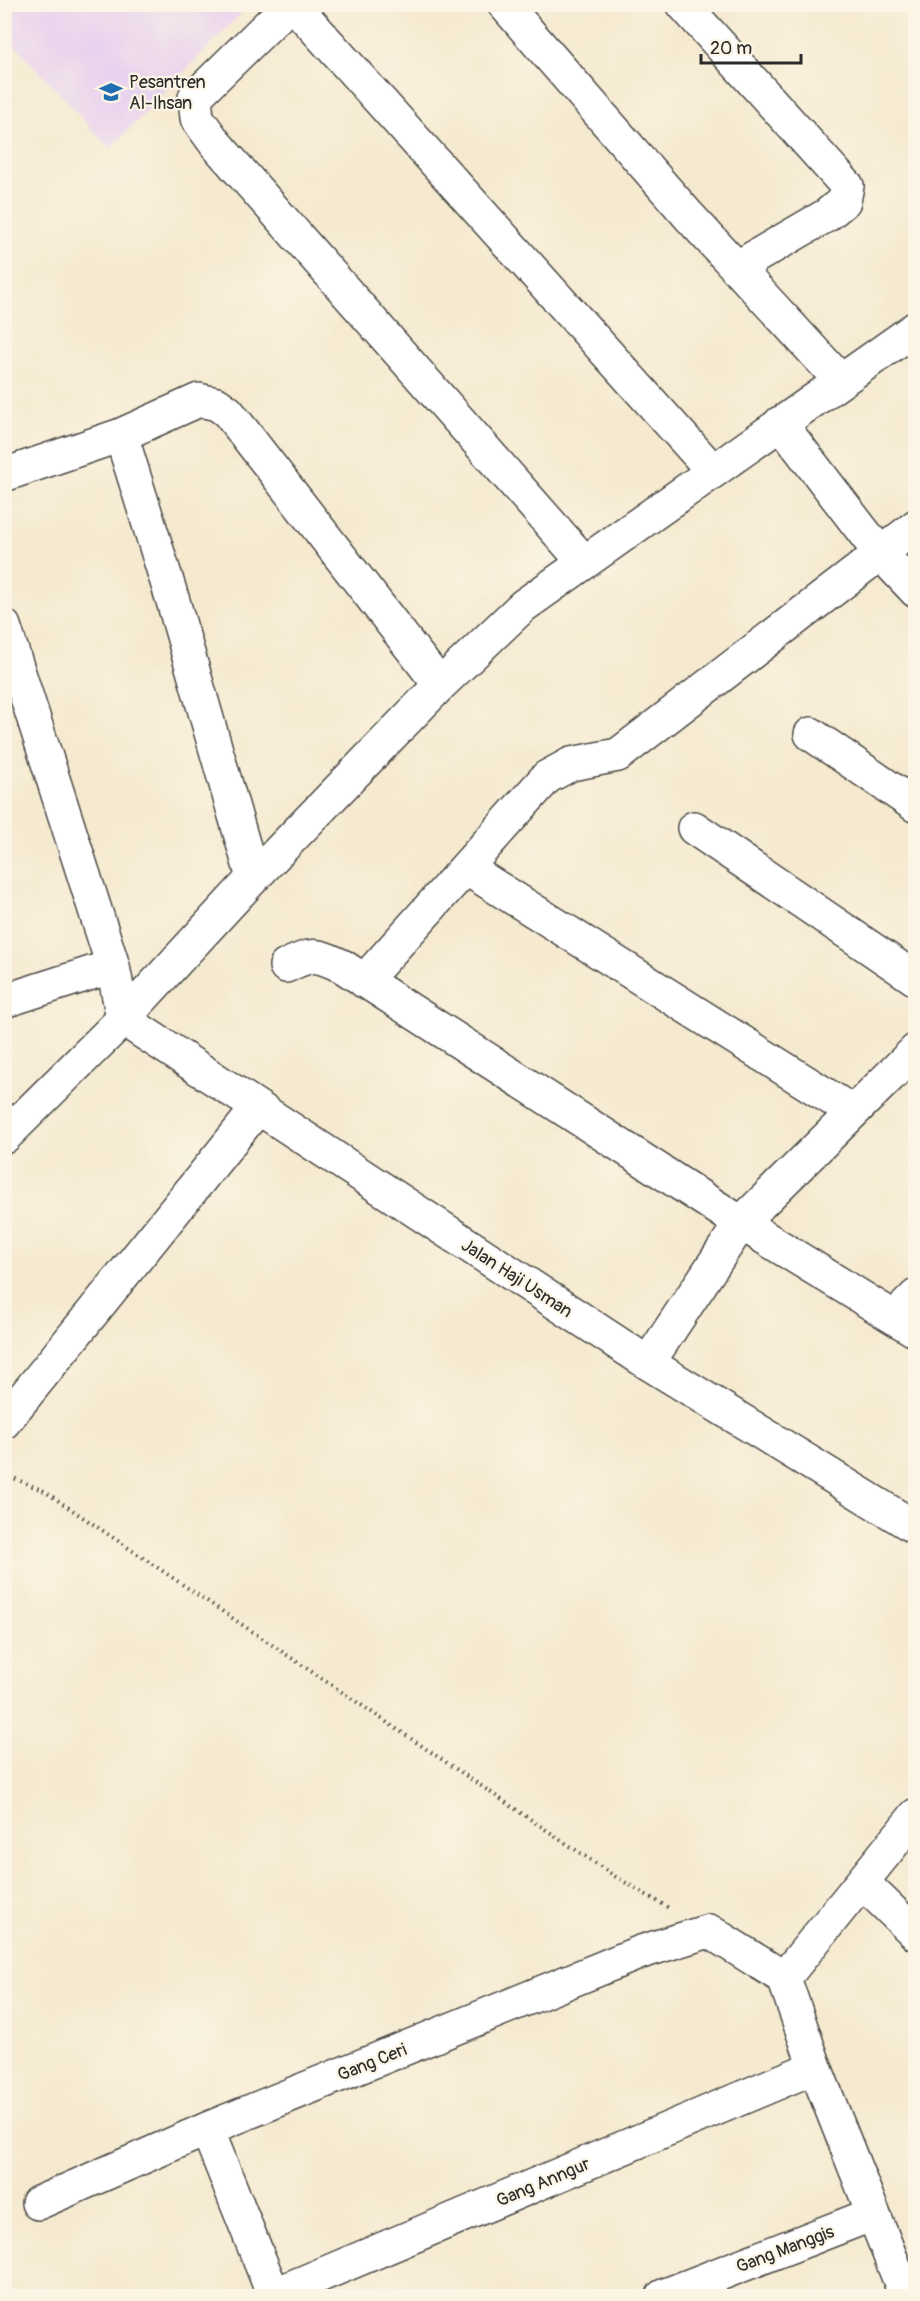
<svg xmlns="http://www.w3.org/2000/svg" width="920" height="2301" viewBox="0 0 920 2301" font-family="Pangolin,sans-serif">
	<style>
		.built { fill: #e8d2ee }
		.lines { fill: none; stroke-linecap: round; stroke-linejoin: round }
		.minor-casing { stroke: #494844; stroke-width: 36 }
		.path { stroke: #494844; stroke-width: 4; stroke-dasharray: 1.5 4.5; stroke-linecap: butt }
		.minor { stroke: #fff; stroke-width: 33 }
		.labels { text-anchor: middle; stroke-width: 4.5; stroke-linejoin: round; paint-order: stroke }
		.poi-label { font-size: 18px; fill: #2b2b2b; stroke: #fcf5e5; text-anchor: start }
		.street-label { font-size: 18px; fill: #2b2b2b; stroke: #fcf5e5 }
	</style>
	<rect width="100%" height="100%" fill="#fcf5e5"/>
	<filter id="ink" filterUnits="userSpaceOnUse"><feTurbulence type="fractalNoise" baseFrequency=".0167" numOctaves="2"/><feDisplacementMap in="SourceGraphic" scale="12" xChannelSelector="R" yChannelSelector="G"/><feConvolveMatrix kernelMatrix="1 2 1 2 8 2 1 2 1" color-interpolation-filters="sRGB"/></filter>
	<filter id="wash" filterUnits="userSpaceOnUse"><feTurbulence type="fractalNoise" baseFrequency=".008" numOctaves="4" result="noise"/><feDisplacementMap in="SourceGraphic" scale="24" xChannelSelector="R" yChannelSelector="G"/><feGaussianBlur stdDeviation="1.35" result="paint"/><feColorMatrix in="noise" values="0 0 0 0 0 0 0 0 0 0 0 0 0 0 0 0 0 1.4 0 .05"/><feComposite in="paint" operator="in"/></filter>
	<g filter="url(#wash)">
		<rect width="100%" height="100%" fill="#f5e9cf"/>
		<path class="built" d="M5 4H249V5L110 149 5 34Z"/>
	</g>
	<g filter="url(#ink)">
		<g class="lines">
			<g class="minor-casing">
				<path id="minor" d="M290 4 195 97 197 118 215 143 584 562
					M293 4 712 470
					M504 4 688 215 841 381
					M683 4 847 186 844 201 827 215 736 268
					M780 423 879 552 916 591
					M121 435 199 400 217 404 228 412 440 685
					M4 475 121 435 173 601 253 878
					M4 626 113 966 123 1019
					M811 734 916 806
					M694 828 916 979
					M466 868 853 1112
					M286 966C314 953 315 954 342 966L741 1223 916 1331
					M364 981 547 777 571 764 618 755 916 526
					M4 1001 113 966
					M123 1019 648 1363 916 1528
					M4 1137 123 1019 253 878 440 685 523 606 916 328
					M895 1317 916 1296
					M648 1363 741 1223 916 1050
					M4 1422 257 1109
					M862 1882 916 1934
					M784 1978 916 1815
					M207 2129 274 2296
					M38 2203 207 2129 641 1952 709 1931 784 1978 815 2067 906 2296
					M271 2296 815 2067
					M663 2296 873 2214"/>
			</g>
			<path class="path" d="M4 1474 44 1491 616 1877 669 1908"/>
			<use href="#minor" class="minor"/>
		</g>
	</g>
	<defs>
		<g id="school-bare" transform="scale(1.8)"><path d="M0-5L7-2L0 1L-7-2ZM-4 1L0 2.5L4 1V4Q0 6-4 4Z" fill="#1f6fb2" stroke="#fcf5e5" stroke-width="2.5" paint-order="stroke"/></g>
	</defs>
	<g fill-rule="evenodd">
		<use href="#school-bare" x="111" y="92"/>
	</g>
	<g class="labels">
		<g class="poi-label">
			<text x="129" y="88">Pesantren<tspan x="129" dy="21">Al-Ihsan</tspan></text>
		</g>
		<g class="street-label">
			<text transform="translate(517 1278) rotate(33)" y="6">Jalan Haji Usman</text>
			<text transform="translate(372 2062) rotate(-22)" y="6">Gang Ceri</text>
			<text transform="translate(543 2182) rotate(-23)" y="6">Gang Anngur</text>
			<text transform="translate(785 2249) rotate(-21)" y="6">Gang Manggis</text>
		</g>
	</g>
	<rect width="920" height="2301" fill="none" stroke="#fcf5e5" stroke-width="24"/>
	<path d="M701 54v9h100v-9" fill="none" stroke="#2b2b2b" stroke-width="3"/>
	<text x="710" y="54" font-size="18" fill="#2b2b2b" stroke="#fcf5e5" stroke-width="4.5" paint-order="stroke">20 m</text>
</svg>
